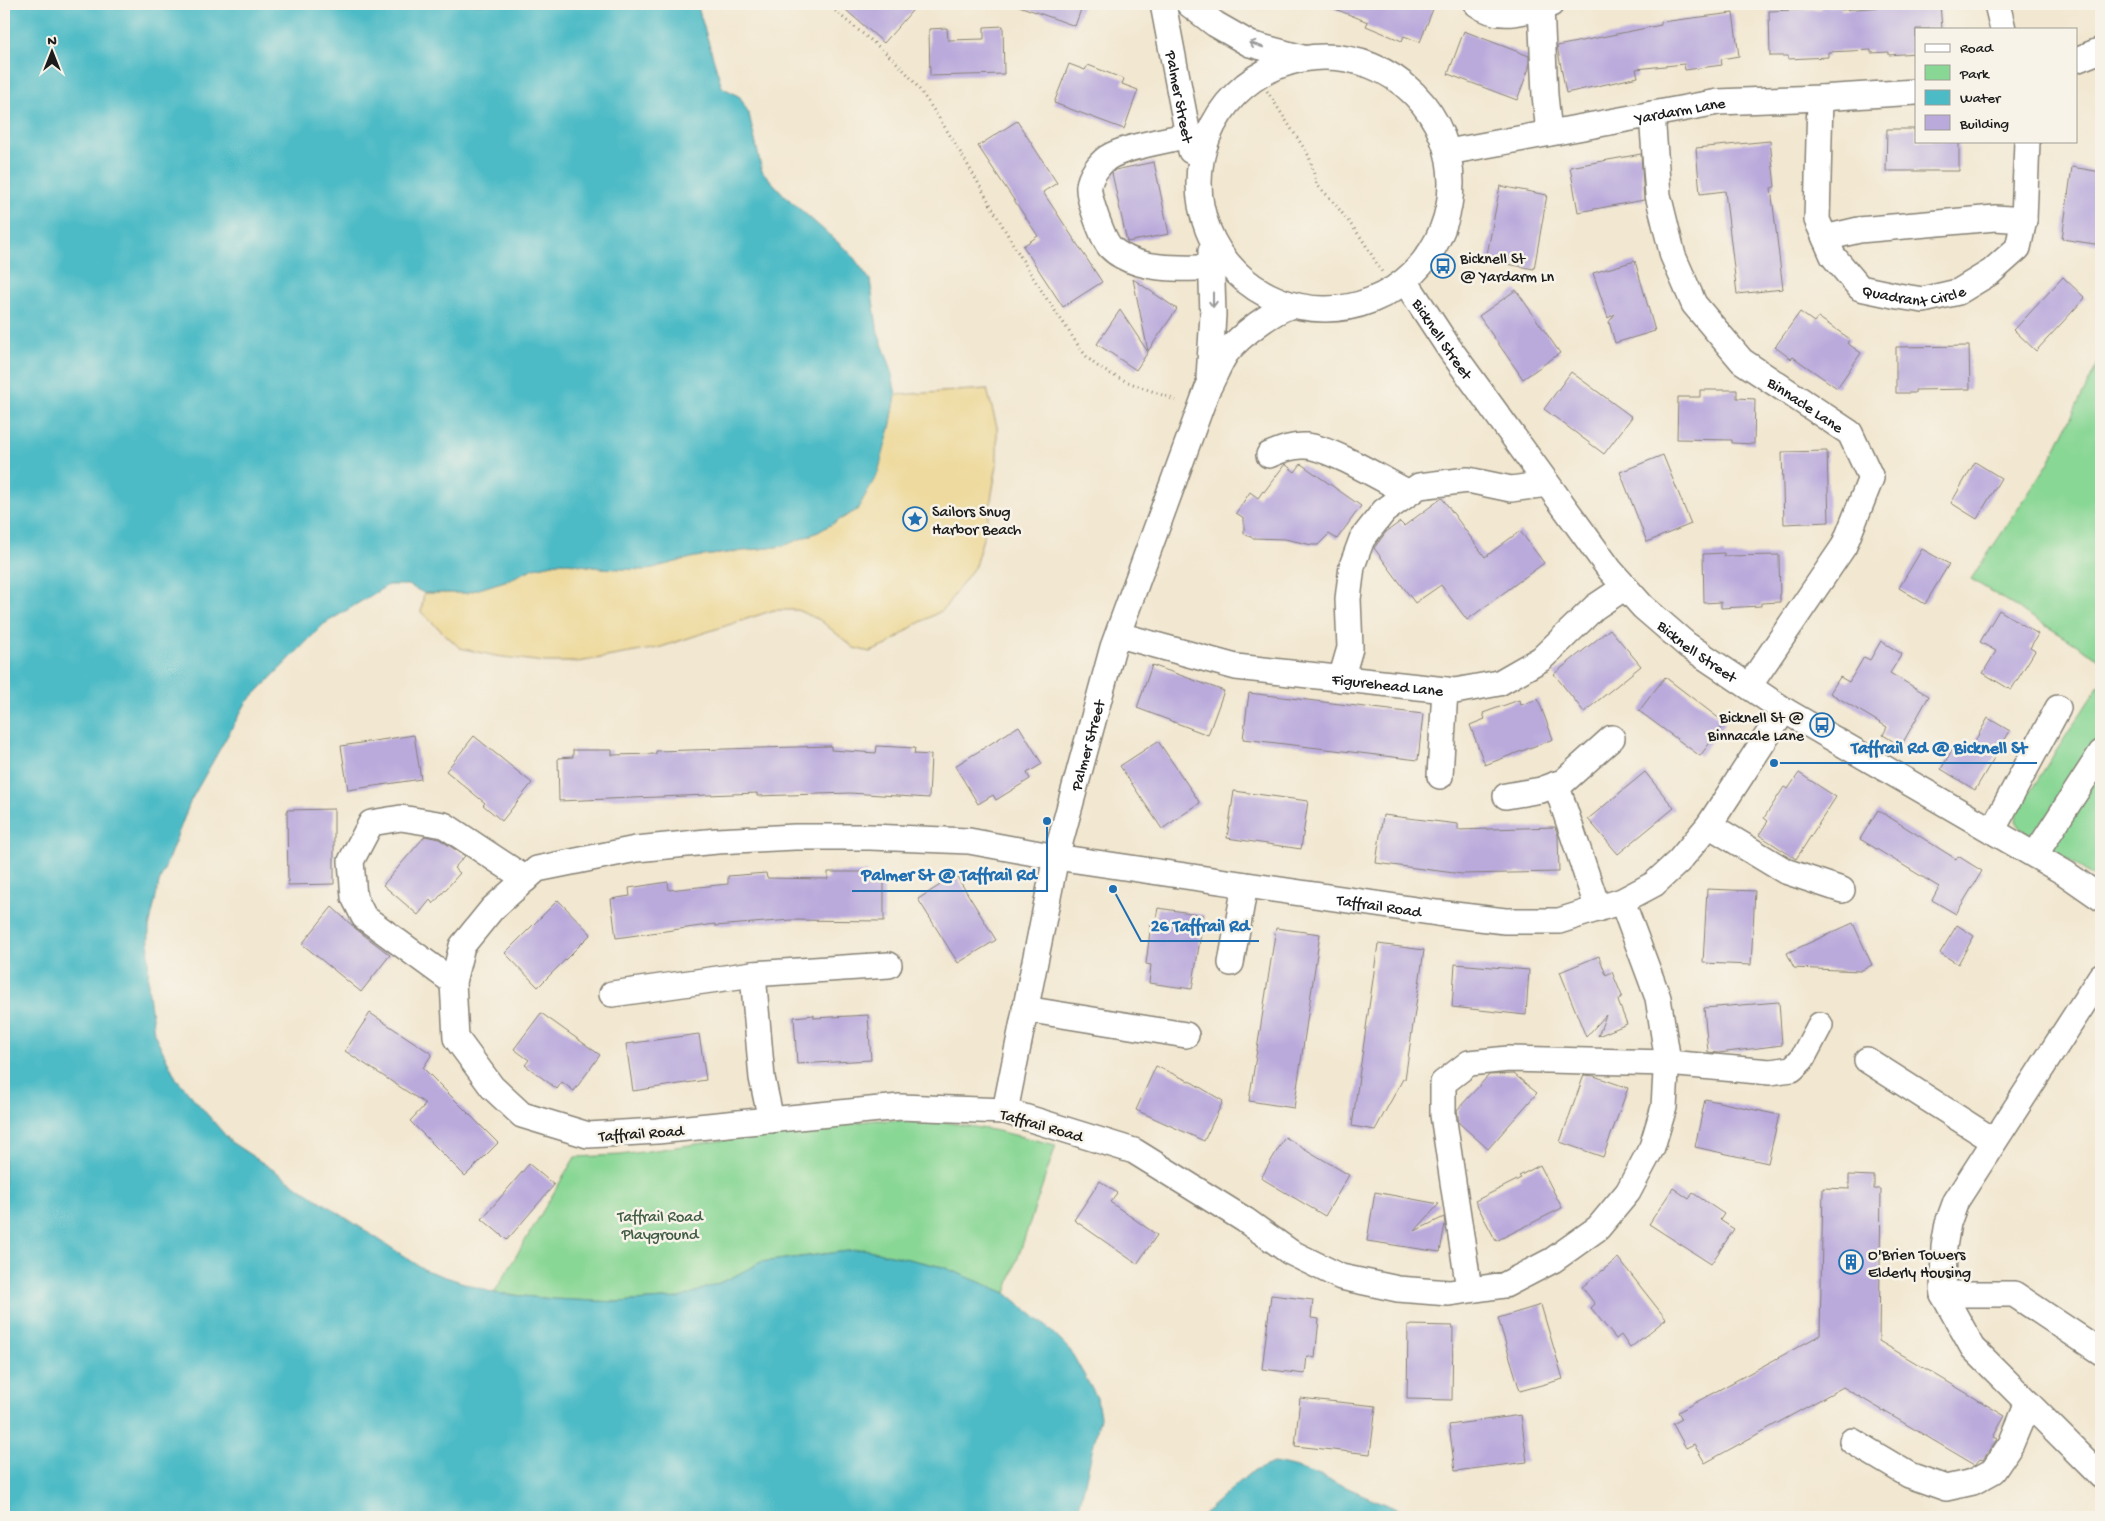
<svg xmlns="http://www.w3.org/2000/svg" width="2105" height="1521" viewBox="0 0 2105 1521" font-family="'Gochi Hand',sans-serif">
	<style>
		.green { fill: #89d795; stroke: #527a58 }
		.sand { fill: #eeda9e; stroke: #857b5d }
		.water { fill: #4dbbc6; stroke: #346c71 }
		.building { fill: #baaadc }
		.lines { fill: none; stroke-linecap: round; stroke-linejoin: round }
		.minor-casing { stroke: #878276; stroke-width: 28 }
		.path { stroke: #878276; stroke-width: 3; stroke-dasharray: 1 4; stroke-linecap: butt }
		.minor { stroke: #fff; stroke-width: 25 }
		.oneway { stroke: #999 }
		.labels { text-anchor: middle; stroke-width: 5; stroke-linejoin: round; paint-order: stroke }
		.street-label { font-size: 16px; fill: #1c1c1c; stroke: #f7f3e8 }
		.poi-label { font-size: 16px; fill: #1c1c1c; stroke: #f7f3e8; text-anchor: start }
		.park-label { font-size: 16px; fill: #425d46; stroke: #f7f3e8 }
		.leader { fill: none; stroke: #1f6fb2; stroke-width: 2 }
		.callout-dot { fill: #1f6fb2; stroke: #f7f3e8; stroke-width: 2 }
		.callout-label { font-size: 18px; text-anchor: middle; font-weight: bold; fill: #1f6fb2; stroke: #f7f3e8; stroke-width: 5; stroke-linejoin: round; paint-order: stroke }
	</style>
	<rect width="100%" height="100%" fill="#f7f3e8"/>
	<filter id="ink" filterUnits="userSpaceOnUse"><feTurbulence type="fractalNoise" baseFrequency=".02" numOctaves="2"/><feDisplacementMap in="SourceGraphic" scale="10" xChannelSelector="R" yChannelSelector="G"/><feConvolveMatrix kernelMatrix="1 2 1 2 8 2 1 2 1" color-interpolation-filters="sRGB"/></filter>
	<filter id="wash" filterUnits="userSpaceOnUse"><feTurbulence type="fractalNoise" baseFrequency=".0096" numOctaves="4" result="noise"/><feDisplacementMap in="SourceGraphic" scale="20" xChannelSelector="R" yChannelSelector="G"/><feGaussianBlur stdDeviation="1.12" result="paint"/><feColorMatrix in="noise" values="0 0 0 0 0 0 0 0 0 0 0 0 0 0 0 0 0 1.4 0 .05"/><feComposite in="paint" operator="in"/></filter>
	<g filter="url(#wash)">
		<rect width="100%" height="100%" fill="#f2e7d0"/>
		<path class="green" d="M2101 357V660L1971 579 2048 464Z
			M2101 682V874L2098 879 2022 830 2016 821 2018 810Z
			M876 1120 945 1122 998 1131 1056 1145 1006 1293 943 1267 864 1249 761 1262 729 1279 680 1298 617 1302 553 1299 494 1293 575 1157 621 1155 806 1128Z"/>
		<path class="sand" d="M987 389 997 427V465L986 528 975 566 943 610 915 625 887 645 870 652 854 648 820 620 797 610H774L658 648 578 662H544L496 656 460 648 421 612 424 593H466L508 580 534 568 562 562 601 568 645 570 695 557 783 546 818 532 857 510 890 428 896 395Z"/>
		<path class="water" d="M4 4H697L722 87 740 97 749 114 762 171 785 196 851 254 870 280 878 333 890 365 896 395 890 428 878 473 857 510 818 532 783 546 695 557 645 570 601 568 562 562 534 568 508 580 466 593H424L408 585H388L324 624 246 703 191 800 159 883 149 928 148 986 154 1033 176 1078 231 1142 425 1270 494 1293 553 1299 617 1302 680 1298 729 1279 761 1262 864 1249 943 1267 1006 1293 1046 1326 1070 1350 1097 1398 1100 1417 1077 1517H4Z
			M1273 1463C1324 1470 1371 1504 1423 1517H1200L1250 1473Z"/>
		<g id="blocks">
			<path class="building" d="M839 4H918L884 43Z
				M1020 4H1083L1075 26 1019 6Z
				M1325 4H1435L1420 42 1404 36 1402 41 1366 26 1368 22 1325 5Z
				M1925 4H1940L1942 29H1916V53L1889 55V52L1871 53V50L1828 52V57L1788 59V56H1770L1769 11 1822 9 1821 7 1841 6V10Z
				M1733 13 1739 56 1721 59 1722 65 1685 70 1684 64 1636 69 1638 77 1566 93 1557 46 1661 25V22Z
				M1003 26 1004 74 930 76 929 29 947 28 948 40 984 39V27Z
				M1464 31 1529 56V68L1517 100 1448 74Z
				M1069 64 1085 70 1088 65 1124 79 1122 84 1138 90 1124 129 1054 103Z
				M1017 121 1057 183 1043 192 1102 282 1063 307 1023 246 1038 236 978 146Z
				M1887 129H1916V141H1959V171H1886Z
				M1770 141 1775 187 1771 188 1783 289 1737 294 1725 191 1700 194 1696 148Z
				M1641 154 1644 200 1578 212 1570 167Z
				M1154 162 1169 234 1127 242 1112 173 1115 170Z
				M2072 167 2101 172V245L2062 239Z
				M1500 186 1547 195 1534 269 1486 260Z
				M1635 261 1655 331 1615 343 1609 322 1615 314 1608 318 1593 273Z
				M2063 277 2085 298 2036 351 2014 330Z
				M1133 279 1177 309 1148 351Z
				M1516 290 1560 353 1523 379 1479 316Z
				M1120 310 1148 352 1136 370 1097 344Z
				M1800 312 1814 322 1818 317 1850 339 1847 343 1861 353 1837 388 1793 357 1791 359 1775 347Z
				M1969 346 1970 389 1915 390V393H1896V347Z
				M1571 372 1632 417 1604 454 1544 409Z
				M1700 390H1737V398L1755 399 1754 444 1732 443V440L1677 439 1678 397H1700Z
				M1827 451 1829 522 1784 524 1782 452Z
				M1663 455 1691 524 1647 542 1620 472Z
				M1975 462 2001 478 1977 519 1951 503Z
				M1285 464 1295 472 1301 464 1361 506 1337 539 1329 534 1318 545H1312L1285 539 1253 538 1244 534V518L1236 513 1250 492 1258 498 1263 491 1264 492Z
				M1442 498 1485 557 1520 531 1544 563 1467 620 1441 585 1415 603 1374 548 1386 532 1400 522 1404 526Z
				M1922 549 1949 564 1925 604 1899 588Z
				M1724 553V556L1779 555 1780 602 1761 603V606L1721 608V602L1704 603 1703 554Z
				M1999 610 2038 634 2030 648 2035 651 2011 690 1983 673 1996 651 1980 642Z
				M1610 629 1641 666 1584 712 1554 674Z
				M1881 641 1902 654 1890 673 1929 696 1901 746 1883 735 1887 727 1830 693 1840 677 1849 682 1864 657 1870 660Z
				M1152 665 1224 691 1208 735 1137 708Z
				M1665 677 1725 723 1700 756 1639 711Z
				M1249 693 1423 714 1418 760 1243 739Z
				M1538 699 1553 739 1485 765 1470 725 1485 719 1483 713 1519 700 1521 705Z
				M1988 718 2010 731 1975 790 1941 769 1955 745 1968 753Z
				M1019 726 1042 764 1027 773 1030 779 996 800 993 795 978 804 955 766Z
				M414 735 421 779 348 790 341 746Z
				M474 736 532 783 502 821 483 805 485 803 446 771Z
				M1158 741 1200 803 1162 829 1120 766Z
				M831 746V750L876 753 877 746 915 748 914 754 931 755 929 798 850 793 757 796V793L559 801 558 758 573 757V750H612V755L656 754V751Z
				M1645 772 1674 808 1618 854 1588 819Z
				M1799 773 1836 797 1796 859 1759 835 1768 821 1764 818 1784 787 1788 789Z
				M1234 791 1308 801 1301 849 1227 838Z
				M334 809V884L288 885 287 810Z
				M1878 810 1956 859 1958 856 1982 871 1956 914 1932 900 1939 887 1860 839Z
				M1383 815 1458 824V830L1555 827 1558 835 1559 872 1462 874 1376 863Z
				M425 836 439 839 465 856 454 868 460 873 433 904 430 900 418 915 383 885Z
				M828 872H866V879H884V921L791 920 715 926V924L616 938 611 899 630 896 629 888 668 882 669 890 728 884V876L766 873 767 878 828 879Z
				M956 875 996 940 958 963 918 899Z
				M1707 889 1755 891 1751 965 1703 963Z
				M558 900 591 934 538 987 505 953Z
				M332 907 356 929 390 955 361 992 302 944Z
				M1158 908 1204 915 1192 989 1149 983 1151 965 1146 964 1151 923 1155 924Z
				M1853 923 1872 965 1860 971 1794 968 1787 953Z
				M1957 925 1974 936 1958 964 1940 953Z
				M1276 928 1320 934 1294 1108 1249 1101Z
				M1378 944 1424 950 1405 1079H1403L1375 1130 1352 1126Z
				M1599 956 1606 975 1612 972 1622 996 1618 1001 1627 1024 1598 1036 1606 1015 1586 1037 1560 972Z
				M1455 964 1529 970 1526 1015 1452 1007Z
				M1779 1002 1782 1045 1719 1053 1708 1052 1704 1008Z
				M370 1013 432 1054 423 1068 498 1143 465 1176 410 1121 426 1104 345 1051Z
				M541 1013 600 1055 574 1091 562 1082 557 1089 525 1065 529 1060 514 1049Z
				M814 1015V1018L868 1015 871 1060 797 1064 794 1017Z
				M699 1034 706 1080 633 1091 626 1044Z
				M1156 1066 1193 1083 1223 1101 1204 1141 1136 1110Z
				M1514 1074 1537 1093 1488 1149 1459 1123 1457 1110 1489 1075Z
				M1584 1075 1594 1076 1628 1088 1603 1157 1560 1142Z
				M1705 1099 1779 1115 1768 1163 1695 1147Z
				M1285 1137 1349 1175 1325 1216 1261 1178Z
				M529 1164 554 1185 507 1240 482 1219Z
				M1540 1165 1562 1208 1496 1241 1475 1201 1521 1178 1519 1176Z
				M1849 1175 1874 1176V1189H1881L1879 1341 2005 1416 1993 1437 1997 1439 1983 1460 1980 1459 1975 1465 1843 1387 1705 1463 1694 1444 1686 1448 1673 1424 1682 1419 1678 1412 1820 1335 1823 1188 1849 1189Z
				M1100 1181 1117 1193 1110 1202 1157 1235 1137 1264 1074 1220Z
				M1673 1188 1689 1199 1693 1193 1724 1214 1720 1220 1734 1229 1711 1264 1649 1224Z
				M1375 1192 1439 1204 1415 1231 1444 1217 1445 1224 1440 1252 1367 1241Z
				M1618 1258 1666 1319 1630 1348 1621 1335 1616 1339 1591 1308 1595 1304 1582 1287Z
				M1271 1295 1313 1300 1311 1318 1319 1319 1315 1358 1307 1356 1305 1374 1262 1369Z
				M1541 1305 1563 1379 1520 1391 1498 1318Z
				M1408 1325 1453 1326 1452 1400 1407 1399Z
				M1300 1398 1376 1406 1370 1454 1295 1446Z
				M1521 1415 1527 1462 1455 1471 1449 1425Z"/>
		</g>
	</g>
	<g filter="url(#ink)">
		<use href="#blocks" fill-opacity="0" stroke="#878276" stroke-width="1"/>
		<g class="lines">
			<g class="minor-casing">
				<g id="minor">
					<path id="s1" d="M1163 4 1191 151"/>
					<path d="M1189 4 1215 24 1250 44 1303 58"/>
					<path d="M1477 4C1499 21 1527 11 1551 4"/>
					<path d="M1997 4 2003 29"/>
					<path d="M1541 7 1545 95 1549 133"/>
					<circle cx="1325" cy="183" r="126"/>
					<path d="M2076 60 2101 50"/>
					<path id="s2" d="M1820 98 1817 220 1833 256 1860 288 1898 296 1923 300 1958 292 1991 272 2018 248 2024 220 2027 141"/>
					<path id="s3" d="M1652 114 1658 195 1673 256 1694 304 1742 361 1850 433 1871 478 1844 546 1749 686"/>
					<path d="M1188 135C1166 141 1126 146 1107 158 1099 164 1090 176 1089 186 1087 196 1103 239 1110 247 1113 250 1118 254 1122 256 1148 271 1184 268 1212 268"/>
					<path id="s4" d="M1448 152 1718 102 1820 98 1916 92"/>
					<path d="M1825 238 1859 230 1995 218 2024 220"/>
					<path id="s5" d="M1405 281 1449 348 1610 570 1643 607 1687 645 1784 710 2065 873 2101 898"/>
					<path d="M1209 378 1213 315 1211 251"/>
					<path d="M1269 455C1281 450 1293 445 1306 446 1331 448 1385 481 1409 493"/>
					<path id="s6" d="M1119 635 1236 667 1455 691 1499 683 1541 659 1595 607 1625 587"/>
					<path d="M1341 679 1350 648 1348 599 1352 566 1362 539 1384 511 1419 486 1468 480 1511 489 1547 484"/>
					<path d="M1440 776 1445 690"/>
					<path d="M1556 784 1598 909"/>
					<path d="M1506 796 1541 790 1563 782 1612 738"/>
					<path d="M1709 825 1785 871 1842 890"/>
					<path d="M1993 829 2058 708"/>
					<path d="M2035 855 2101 753"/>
					<path id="s7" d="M1622 901 1658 998 1667 1055 1664 1107 1652 1147 1628 1192 1598 1228 1553 1260 1505 1285 1449 1293 1398 1289 1341 1277 1290 1252 1245 1220 1134 1151 1005 1111 900 1107 657 1131 588 1135 522 1115 492 1087 456 1038 453 982 462 946 492 909 537 869 636 849 717 841 795 837H870L969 841 1056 857 1437 913 1505 921H1559L1622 901 1654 884 1679 861 1709 825 1784 710"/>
					<path d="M1231 963 1245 885"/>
					<path d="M753 974 762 1078 771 1120"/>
					<path d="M2101 976 1956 1201 1948 1223 1944 1247 1943 1294 1973 1348 2101 1476"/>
					<path d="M453 982 364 917 354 897 351 861 371 823 401 818 444 825 526 879"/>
					<path d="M612 994 753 974 889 965"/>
					<path d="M1025 1009 1186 1035"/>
					<path d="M1867 1060 1994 1141"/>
					<path id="s8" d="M1005 1111 1056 857 1113 647 1207 390C1214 378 1219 363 1227 352 1240 336 1273 310 1293 305"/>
					<path d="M1469 1289 1443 1115V1083L1469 1063 1508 1059 1667 1063 1770 1072 1792 1069 1802 1059 1820 1025"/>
					<path d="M1943 1294H2014L2101 1352"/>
					<path d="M1852 1441 1909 1475 1946 1488 1973 1482 1993 1471 2011 1444 2028 1403"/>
				</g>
			</g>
			<path class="path" d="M828 4C858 33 895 54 919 89 972 162 1008 245 1060 318 1069 330 1080 351 1091 361 1113 380 1150 389 1177 401
				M1267 91 1309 156 1317 185 1332 200 1362 239 1382 272"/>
			<use href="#minor" class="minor"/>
		</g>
		<defs><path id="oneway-shaft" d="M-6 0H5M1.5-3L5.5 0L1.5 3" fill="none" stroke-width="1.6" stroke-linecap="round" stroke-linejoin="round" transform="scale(1.25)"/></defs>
		<g class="oneway">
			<use href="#oneway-shaft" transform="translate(1256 45) rotate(-162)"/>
			<use href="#oneway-shaft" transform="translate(1213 300) rotate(90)"/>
		</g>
	</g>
	<defs>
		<g id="bus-ring" transform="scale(1.25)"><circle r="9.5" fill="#f7f3e8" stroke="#1f6fb2" stroke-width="1.5"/><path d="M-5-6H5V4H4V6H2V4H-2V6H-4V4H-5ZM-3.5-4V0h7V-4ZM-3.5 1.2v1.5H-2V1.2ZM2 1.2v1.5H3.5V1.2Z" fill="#1f6fb2"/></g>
		<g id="sight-ring" transform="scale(1.25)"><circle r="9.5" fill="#f7f3e8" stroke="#1f6fb2" stroke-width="1.5"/><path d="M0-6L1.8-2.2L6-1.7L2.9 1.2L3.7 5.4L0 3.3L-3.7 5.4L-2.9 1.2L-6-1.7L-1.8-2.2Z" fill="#1f6fb2"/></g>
		<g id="building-ring" transform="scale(1.25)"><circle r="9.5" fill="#f7f3e8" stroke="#1f6fb2" stroke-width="1.5"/><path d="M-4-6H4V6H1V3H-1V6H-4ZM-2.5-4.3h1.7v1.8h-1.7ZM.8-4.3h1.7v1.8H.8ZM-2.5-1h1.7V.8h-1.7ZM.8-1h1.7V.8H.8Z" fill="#1f6fb2"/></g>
	</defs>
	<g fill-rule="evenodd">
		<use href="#bus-ring" x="1443" y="266"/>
		<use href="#sight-ring" x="915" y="519"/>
		<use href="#bus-ring" x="1822" y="725"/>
		<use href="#building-ring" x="1851" y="1262"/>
	</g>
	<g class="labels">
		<g class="street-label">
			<text dy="6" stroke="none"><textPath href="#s1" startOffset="94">Palmer Street</textPath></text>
			<text dy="6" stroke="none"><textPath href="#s4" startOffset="236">Yardarm Lane</textPath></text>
			<text dy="6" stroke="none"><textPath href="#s2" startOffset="258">Quadrant Circle</textPath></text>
			<text dy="6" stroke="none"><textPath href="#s5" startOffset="69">Bicknell Street</textPath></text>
			<text dy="6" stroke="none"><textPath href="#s3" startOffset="348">Binnacle Lane</textPath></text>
			<text dy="6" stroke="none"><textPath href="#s5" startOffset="474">Bicknell Street</textPath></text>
			<text dy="6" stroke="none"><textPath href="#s6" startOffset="274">Figurehead Lane</textPath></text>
			<text dy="6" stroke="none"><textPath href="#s8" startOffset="375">Palmer Street</textPath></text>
			<text dy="6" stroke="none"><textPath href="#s7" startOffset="2646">Taffrail Road</textPath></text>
			<text transform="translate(1042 1124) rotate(16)" y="6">Taffrail Road</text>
			<text transform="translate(641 1132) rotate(-4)" y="6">Taffrail Road</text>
		</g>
		<g class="poi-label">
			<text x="1460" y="263">Bicknell St<tspan x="1460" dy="18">@ Yardarm Ln</tspan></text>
			<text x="932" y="516">Sailors Snug<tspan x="932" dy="18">Harbor Beach</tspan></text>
			<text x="1804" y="722" text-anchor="end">Bicknell St @<tspan x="1804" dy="18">Binnacale Lane</tspan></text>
			<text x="1868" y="1259">O'Brien Towers<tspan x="1868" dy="18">Elderly Housing</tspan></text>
		</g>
		<g class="park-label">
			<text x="660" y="1221">Taffrail Road<tspan x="660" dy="18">Playground</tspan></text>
		</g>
	</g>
	<path class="leader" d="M1774 763L1842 763H2037M1047 821L1047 891H852M1113 889L1141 941H1259"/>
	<g class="callout-dot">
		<circle cx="1774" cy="763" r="5"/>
		<circle cx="1047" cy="821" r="5"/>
		<circle cx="1113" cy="889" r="5"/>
	</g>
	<g class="callout-label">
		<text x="1939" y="753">Taffrail Rd @ Bicknell St</text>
		<text x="949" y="880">Palmer St @ Taffrail Rd</text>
		<text x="1200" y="931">26 Taffrail Rd</text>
	</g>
	<rect width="2105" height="1521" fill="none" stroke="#f7f3e8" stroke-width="20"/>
	<rect x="1915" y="28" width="162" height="115" fill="#f7f3e8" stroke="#9f9d96"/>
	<rect x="1925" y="44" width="25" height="8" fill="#ffffff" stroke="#9f9d96"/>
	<text x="1960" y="52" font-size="15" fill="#1c1c1c">Road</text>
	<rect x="1925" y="65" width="25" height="15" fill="#89d795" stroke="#9f9d96"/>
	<text x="1960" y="78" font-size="15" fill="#1c1c1c">Park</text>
	<rect x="1925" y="90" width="25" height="15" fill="#4dbbc6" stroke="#9f9d96"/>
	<text x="1960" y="102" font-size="15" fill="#1c1c1c">Water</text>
	<rect x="1925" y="115" width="25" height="15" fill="#baaadc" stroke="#9f9d96"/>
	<text x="1960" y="128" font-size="15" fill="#1c1c1c">Building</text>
	<g transform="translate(52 52)" stroke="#f7f3e8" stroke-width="4" paint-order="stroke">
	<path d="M0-4L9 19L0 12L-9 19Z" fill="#1c1c1c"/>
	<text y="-8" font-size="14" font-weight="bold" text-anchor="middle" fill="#1c1c1c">N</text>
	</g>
</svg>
